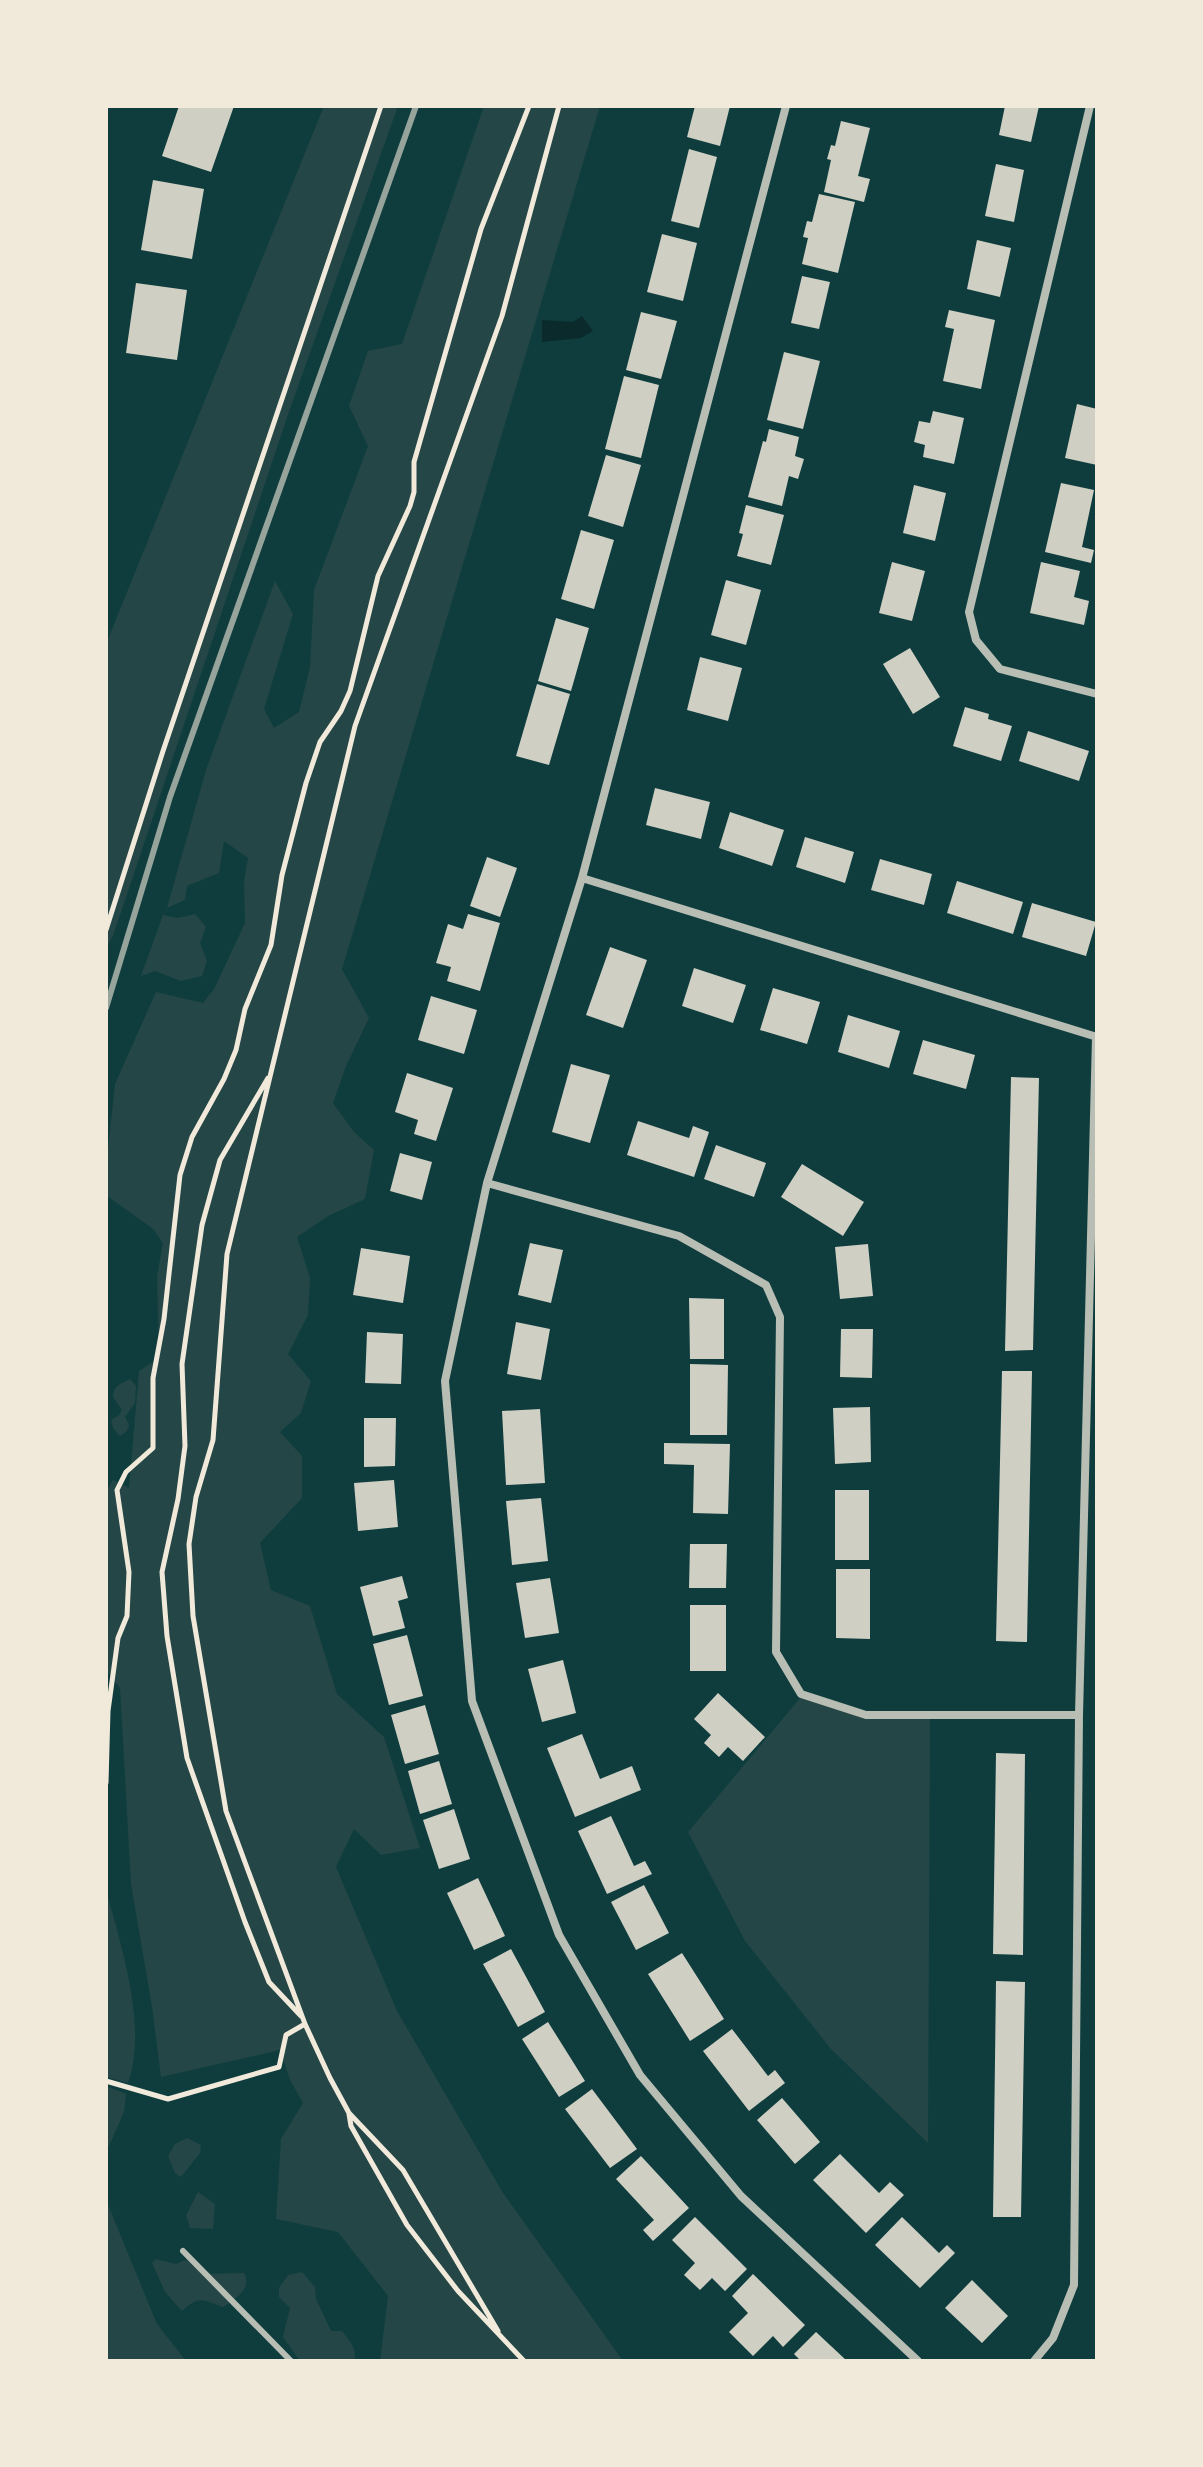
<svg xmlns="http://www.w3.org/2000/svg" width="1203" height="2467" viewBox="0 0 1203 2467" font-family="Manrope,sans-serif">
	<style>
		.green { fill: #244646 }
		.water { fill: #0a2a2b }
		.building { fill: #cfcfc3 }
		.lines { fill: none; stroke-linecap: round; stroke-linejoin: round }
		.path { stroke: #f1e9da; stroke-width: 5 }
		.service { stroke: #b8beb3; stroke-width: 6 }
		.minor { stroke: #b8beb3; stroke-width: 8 }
		.rail { stroke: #97a49c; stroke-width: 6 }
	</style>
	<rect width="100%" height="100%" fill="#0f3d3e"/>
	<path class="green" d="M324 106H398L290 409 113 936 106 947V644Z
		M484 106H600L342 969 369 1018 346 1066 333 1103 354 1132 374 1150 365 1199 328 1216 297 1237 310 1278 308 1315 288 1354 311 1381 301 1413 280 1432 302 1456V1498L260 1543 271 1590 310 1606 337 1694 384 1737 420 1848 381 1855 354 1829 336 1867 397 2011 503 2193 623 2361H380L388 2296 338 2232 276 2219 281 2139 303 2103 290 2080 280 2050 161 2077 152 2007 131 1884 120 1688 106 1670V1492L113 1480 129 1488 139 1371 159 1358 157 1276 163 1243 153 1229 106 1195V1167L115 1084 156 992 203 1003 214 989 245 923 244 881 248 858 224 841 219 873 187 886 185 900 167 908 206 770 275 581 293 614 264 709 274 728 299 712 310 667 314 590 368 446 349 406 368 351 402 344Z
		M195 914 206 927 200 943 207 961 202 976 181 981 155 971 141 976 163 915 178 918Z
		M130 1379 136 1386 135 1403 125 1417 129 1425 127 1431 120 1436 113 1428 111 1420 119 1415 122 1410 113 1397C114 1385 121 1384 130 1379Z
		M801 1697 866 1718 930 1719 928 2143 831 2049 745 1941 688 1832Z
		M106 1890C121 1945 148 2028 128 2083L106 2077Z
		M106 2086 126 2094 124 2112 109 2146H106Z
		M187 2138 201 2145 200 2153 181 2177 175 2173 168 2156 175 2144Z
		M198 2192 215 2204 213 2229 190 2228 186 2215Z
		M106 2200 157 2324 186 2361H106Z
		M156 2259 176 2264 185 2260 193 2261 202 2274 244 2273C252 2289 237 2298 223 2307 202 2300 200 2295 182 2311L165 2292 152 2263Z
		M302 2272 315 2287 316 2299 331 2331H342C349 2340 358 2349 354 2361H300L283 2337 290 2308 279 2297V2288L288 2275Z"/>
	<path class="water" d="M582 316 593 331 581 338 542 342V320L573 322Z"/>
	<path class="building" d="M179 106H234L211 172 162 156Z
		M695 106H730L720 146 687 137Z
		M1005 106H1039L1031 142 999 135Z
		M841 121 870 128 858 176 870 179 864 202 824 192 831 160 827 159 831 145 835 146Z
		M689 149 717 157 699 228 671 221Z
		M996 164 1024 170 1014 222 985 216Z
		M153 180 204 189 192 259 141 250Z
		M819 194 855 202 838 273 802 264 808 238 803 237 807 221 812 222Z
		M662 234 697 243 683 301 647 292Z
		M977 240 1011 248 1000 297 967 289Z
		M802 276 830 282 819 329 791 323Z
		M136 283 187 290 177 360 126 353Z
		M949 310 995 320 981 389 943 381 954 329 945 327Z
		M641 312 677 321 661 379 626 370Z
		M784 352 820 361 803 429 767 420Z
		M624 376 659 385 641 458 605 449Z
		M1077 404 1097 409V465L1065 458Z
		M933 411 964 418 954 464 923 457 925 445 914 442 919 421 930 423Z
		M769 429 799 437 795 456 804 459 798 479 789 476 782 506 748 497 763 441 766 442Z
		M606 455 641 465 623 527 588 516Z
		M1061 483 1094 490 1082 547 1094 550 1091 563 1045 552Z
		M914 485 946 493 935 541 903 533Z
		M746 505 784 515 771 565 737 556 743 534 739 533Z
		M581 530 614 540 594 609 561 599Z
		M892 562 925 571 912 621 879 613Z
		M1041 562 1080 571 1074 597 1089 601 1084 625 1030 613Z
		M726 580 761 590 746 645 711 635Z
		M556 618 589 628 571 691 538 681Z
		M910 648 940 697 913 714 883 664Z
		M700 657 742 668 728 721 687 710Z
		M537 684 570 694 549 765 516 756Z
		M965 707 989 714 988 719 1012 726 1001 761 953 746Z
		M1028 731 1089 751 1079 781 1019 761Z
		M655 788 710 802 701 839 646 825Z
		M730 812 784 830 772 866 719 848Z
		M805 837 854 852 845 883 796 867Z
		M487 857 517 868 500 917 470 906Z
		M880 859 932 874 924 905 871 890Z
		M957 881 1023 902 1013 934 947 913Z
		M1032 903 1096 922 1086 956 1022 937Z
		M468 914 500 923 480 991 447 981 451 967 436 963 448 924 463 929Z
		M610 947 647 960 623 1028 586 1015Z
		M694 968 746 985 733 1023 682 1006Z
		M773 988 820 1002 807 1044 760 1030Z
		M431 996 477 1010 464 1054 418 1040Z
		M848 1015 900 1031 889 1068 838 1052Z
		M923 1040 975 1055 966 1089 913 1074Z
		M571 1064 610 1075 590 1143 552 1132Z
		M407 1073 453 1088 436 1141 414 1134 418 1120 395 1112Z
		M1011 1077 1039 1078 1033 1350 1005 1351Z
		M638 1121 689 1138 693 1126 709 1132 694 1177 627 1155Z
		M716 1145 766 1163 754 1197 704 1179Z
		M400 1153 432 1162 422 1200 390 1191Z
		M802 1164 864 1202 843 1236 781 1197Z
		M530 1243 563 1250 551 1303 518 1295Z
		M868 1244 873 1296 840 1299 835 1247Z
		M361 1248 410 1256 403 1303 353 1295Z
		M689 1298 724 1299V1359H690Z
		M516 1322 550 1329 541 1380 507 1374Z
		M841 1329H873L872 1378 840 1377Z
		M367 1332 403 1334 401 1384 365 1383Z
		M690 1364 728 1365 727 1435H690Z
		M1002 1371H1032L1027 1642 996 1641Z
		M870 1407 871 1462 835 1464 833 1408Z
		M540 1409 545 1483 506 1485 502 1411Z
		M364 1418H396L395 1466 364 1467Z
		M664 1443 730 1444 728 1514 693 1513 694 1465 664 1464Z
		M394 1480 398 1527 358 1531 354 1483Z
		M835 1490H869V1560H835Z
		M541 1498 548 1561 512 1565 506 1501Z
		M690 1544H727L726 1588H689Z
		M836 1569H870V1639L836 1638Z
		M402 1576 408 1598 398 1601 405 1628 373 1636 360 1587Z
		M550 1578 559 1633 525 1638 516 1583Z
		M690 1605H726V1671H690Z
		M407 1635 423 1696 389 1705 373 1644Z
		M563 1660 576 1713 542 1722 528 1669Z
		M718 1693 765 1737 743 1761 728 1747 719 1757 704 1743 711 1735 694 1719Z
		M425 1705 439 1754 405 1764 391 1715Z
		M582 1734 600 1779 632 1766 641 1790 575 1817 547 1748Z
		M996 1753 1025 1754 1023 1955 993 1954Z
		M439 1761 452 1804 420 1814 408 1771Z
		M454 1809 470 1859 439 1869 423 1820Z
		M611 1816 634 1866 645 1861 652 1874 607 1894 578 1831Z
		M478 1878 505 1936 474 1950 447 1893Z
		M644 1885 669 1933 636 1950 611 1902Z
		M511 1949 545 2012 518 2027 483 1964Z
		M682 1953 724 2019 690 2041 648 1974Z
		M996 1981 1025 1982 1021 2217H993Z
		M548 2022 585 2081 559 2097 522 2039Z
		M732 2029 768 2076 775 2070 785 2083 749 2111 703 2051Z
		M592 2089 637 2149 610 2168 565 2109Z
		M782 2098 820 2142 795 2164 757 2120Z
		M840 2154 879 2193 890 2182 904 2195 866 2233 813 2180Z
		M641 2156 689 2208 653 2241 643 2230 654 2220 616 2179Z
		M695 2217 747 2269 725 2291 712 2278 700 2290 684 2275 695 2263 672 2240Z
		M902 2217 939 2253 947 2245 955 2253 920 2288 875 2245Z
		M753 2274 805 2325 783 2347 773 2336 753 2356 729 2332 748 2313 732 2296Z
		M972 2280 1008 2316 982 2343 945 2308Z
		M816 2332 847 2361H801L794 2354Z"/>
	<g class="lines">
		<path class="path" d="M106 930 163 751 381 106
			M268 1078 220 1160 202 1225 182 1364 185 1446 178 1499 162 1572 167 1636 187 1758 245 1922 269 1982 301 2016
			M106 1783 108 1711 118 1638 127 1616 129 1572 117 1490 126 1472 153 1448V1378L164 1319 180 1175 192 1137 224 1079 236 1050 245 1009 271 945 282 875 306 783 320 742 341 711 350 691 378 576 410 506 414 492V462L481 229 529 106
			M106 2081 168 2099 279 2067 286 2035 305 2024
			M349 2114 351 2126 407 2225 458 2291 524 2361
			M498 2331 403 2170 349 2113 330 2078 305 2024 226 1811 193 1616 189 1544 196 1497 213 1440 227 1254 355 726 502 316 559 106"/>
		<path class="service" d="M183 2251 291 2361"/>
		<path class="minor" d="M786 106 582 878 487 1183 445 1381 472 1701 559 1935 640 2075 741 2196 918 2361
			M1090 106 969 612 976 640 1000 669 1097 694
			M582 878 1097 1037
			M487 1183 679 1236 766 1285 780 1317 776 1652 801 1694 866 1715H1079
			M1034 2361 1053 2338 1074 2285 1079 1715 1096 1037"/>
		<path class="rail" d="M106 1008 170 797 416 106"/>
	</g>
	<rect width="1203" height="2467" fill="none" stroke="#f1e9da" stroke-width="216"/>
</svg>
